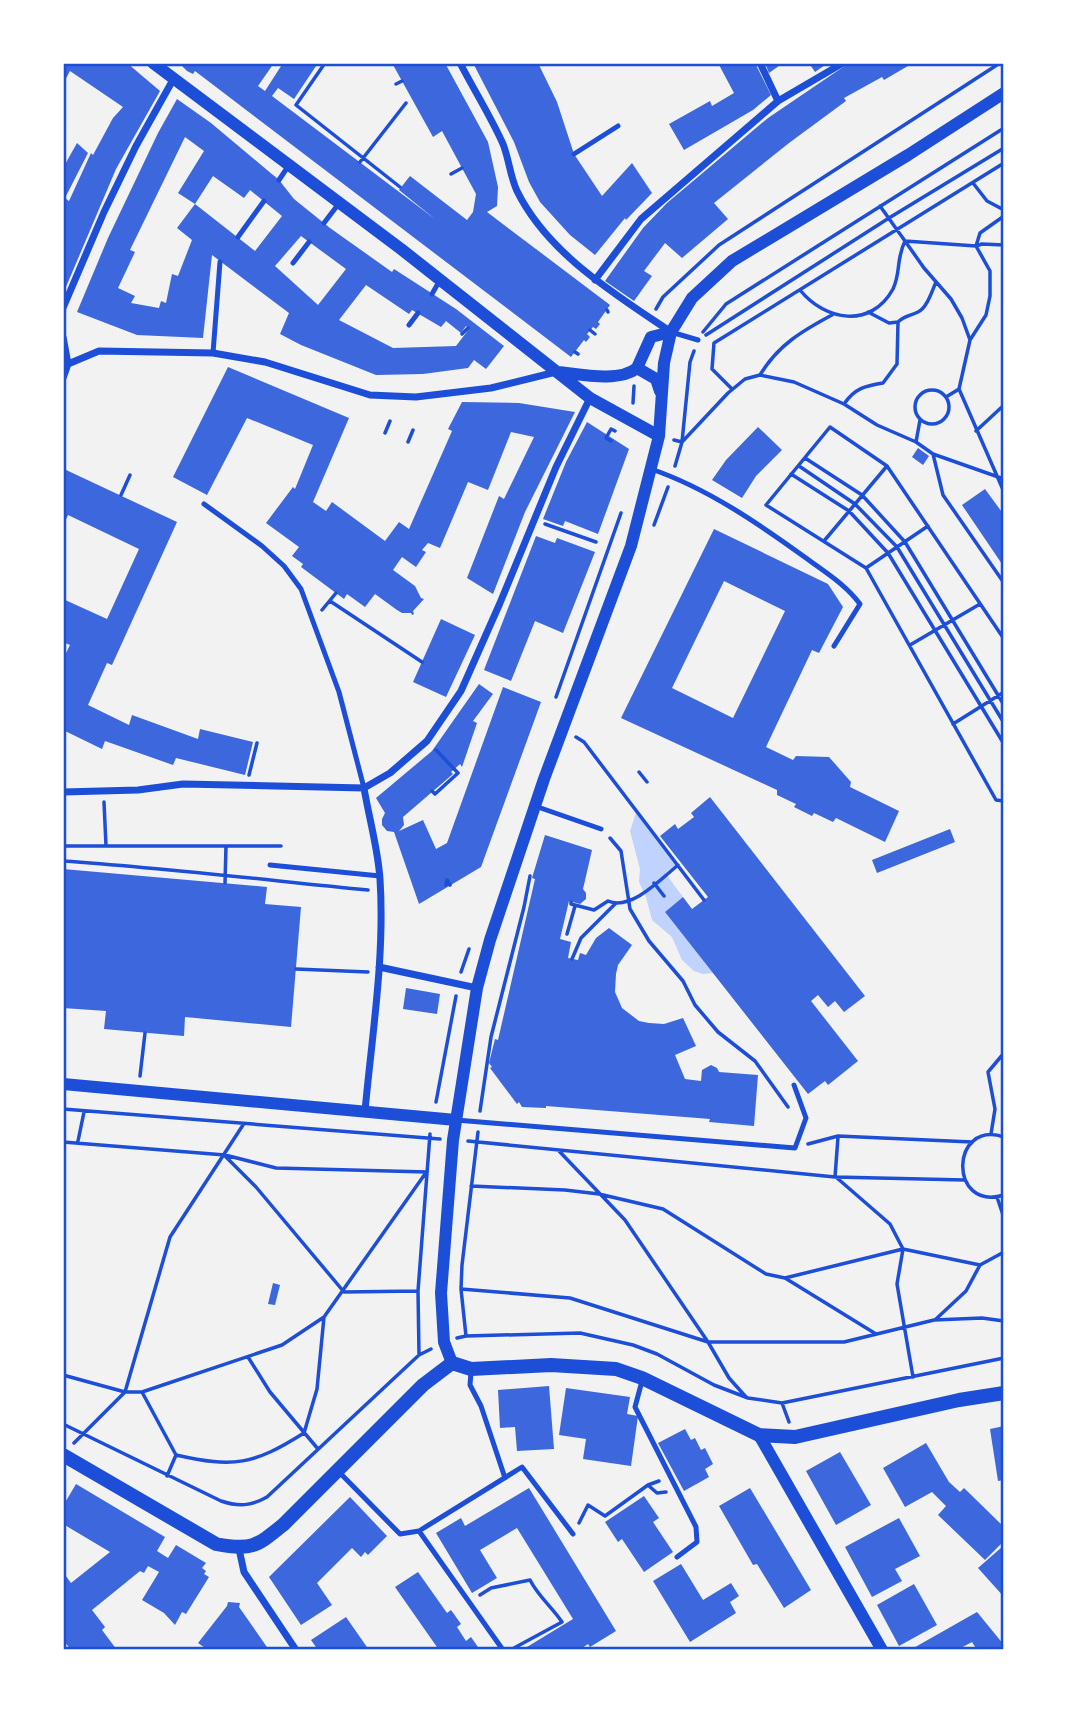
<svg xmlns="http://www.w3.org/2000/svg" width="1067" height="1713" viewBox="0 0 1067 1713" font-family="Manrope,sans-serif">
	<style>
		.water { fill: #bfd3fe }
		.building { fill: #3d67dc; fill-rule: evenodd }
		.lines { fill: none; stroke-linecap: round; stroke-linejoin: round }
		.path { stroke: #1d4ed8; stroke-width: 3.5 }
		.service { stroke: #1d4ed8; stroke-width: 5 }
		.minor { stroke: #1d4ed8; stroke-width: 7 }
		.tertiary { stroke: #1d4ed8; stroke-width: 12 }
		.secondary { stroke: #1d4ed8; stroke-width: 14 }
		.neatline { fill: none; stroke: #1d4ed8; stroke-width: 2.5 }
	</style>
	<rect width="100%" height="100%" fill="#f2f2f2"/>
	<path class="water" d="M636 813 675 865 665 873 683 897 665 912 713 973 703 974 694 971 682 960 672 937 652 920 646 897 639 882 640 869 630 831Z"/>
	<path class="building" d="M63 63H127L160 91 116 169 63 294V168L77 143 88 153 65 198 69 201 91 153 93 155 113 118 123 107 70 71 63 84Z
		M179 63H274L258 86 265 91 283 63H318L294 99 278 88 272 96 435 219 399 190 410 176 467 220 473 212 476 194 442 131 433 137 392 63H445L488 142 498 187 497 206 487 212 610 305 598 322 600 324 596 329 593 327 587 334 590 337 586 342 584 340 571 357 195 71 193 74 187 71Z
		M473 63H538L557 102 574 154 602 196 632 163 652 193 626 220 625 218 595 255 570 235 540 202 529 182 514 142Z
		M718 63H755L771 95 753 110 684 150 669 124 710 101 712 106 734 93Z
		M765 63H783L769 73Z
		M809 63H828L815 72Z
		M849 63H913L884 80 882 77 844 98 846 101 789 143 714 203 728 219 682 258 665 243 644 271 652 276 634 301 605 281 643 228 667 203 768 118Z
		M177 99 211 123 279 180 294 199 330 228 392 272 394 269 456 309 504 346 486 369 474 360 468 368 423 374 376 375 301 345 280 334 289 313 212 255 203 338 137 335 77 312 108 238 158 133ZM185 137 204 151 178 193 195 204 213 176 244 198 250 190 282 216 255 251 195 204 177 228 192 240 178 276 172 274 166 303 161 301 159 308 131 303 135 296 118 288 135 252 130 250ZM301 236 346 269 318 305 275 266ZM366 285 409 314 412 310 441 327 446 321 461 333 466 326 469 329 456 346 393 348 339 320Z
		M228 367 349 418 313 502 326 511 332 502 385 541 399 522 409 529 452 431 448 429 462 402 519 403 575 412 525 512 493 594 467 578 499 496 504 499 534 437 511 432 488 490 468 482 440 548 428 543 422 550 426 552 416 567 402 557 393 570 415 586 421 598 424 599 413 611 414 614 412 615 411 613H402L397 610 375 594 365 607 347 594 344 599 301 567 303 564 292 556 299 547 266 523 293 487 295 489 313 445 247 418 207 495 173 477Z
		M587 422 629 449 598 534 565 521 563 526 543 519 566 462Z
		M758 427 782 450 756 476 742 498 712 480 726 460Z
		M918 448 929 456 923 465 912 457Z
		M64 469 177 522 112 665 107 663 88 705 129 725 132 715 198 739 200 729 253 742 245 775 176 758 173 765 105 741 102 749 63 730V659L70 645 63 642V599L107 619 139 549 68 515 63 526Z
		M985 489 1004 515V567L962 505Z
		M714 529 828 584 843 607 819 653 812 650 766 747 793 760 796 756 829 757 851 782 850 787 899 811 885 842 836 818 833 822 814 813 812 816 794 807 796 804 777 795V790L621 718ZM724 581 785 611 733 718 672 688Z
		M536 536 555 543 557 538 595 552 563 633 535 621 511 681 484 670Z
		M441 619 475 635 446 697 413 682Z
		M479 684 493 694 473 721 477 723 462 767 460 764 451 772 453 774 403 817 404 825 399 831 423 820 436 849 447 843 503 687 541 702 481 867 419 904 394 832 387 831 382 825V819L385 813 376 798 432 751Z
		M710 797 865 996 844 1012 835 1001 828 1007 818 995 811 1001 858 1061 828 1085 825 1081 808 1094 665 912 683 897 692 909 708 897 660 836 675 824 678 829 694 817 691 813Z
		M950 829 955 842 877 873 872 860Z
		M545 835 592 850 583 889 586 893V899L580 904 569 901 560 939 571 942 568 958 578 960 580 953 586 955 596 938 609 928 632 945 618 965 616 974 615 992 622 1008 639 1021 649 1023 664 1024 683 1018 696 1046 675 1055 685 1079 701 1081 702 1070 711 1065 717 1068 719 1072 758 1075 754 1126 709 1122 710 1119 546 1106V1108L522 1107 519 1102 517 1104 490 1068 492 1067 489 1063 495 1039 498 1040 535 879 532 878Z
		M63 869 267 887 265 904 301 907 291 1027 185 1017 184 1036 160 1034 104 1029 106 1011 63 1008Z
		M406 988 440 994 437 1014 403 1009Z
		M273 1283 280 1285 275 1305 268 1304Z
		M549 1386 554 1449 517 1451 515 1427 500 1428 498 1390Z
		M566 1388 630 1397 627 1414 638 1416 631 1466 583 1459 586 1439 559 1435Z
		M1004 1426V1480L998 1481 990 1429Z
		M685 1429 691 1440 695 1438 701 1450 705 1448 713 1464 705 1469 709 1477 684 1491 658 1443Z
		M926 1443 949 1482 960 1492 964 1488 1004 1527V1541L985 1560 938 1515 946 1506 932 1492 905 1507 883 1468Z
		M840 1452 871 1505 836 1525 806 1471Z
		M76 1484 165 1537 157 1551 168 1558 176 1545 206 1563 202 1568 206 1571 204 1574 209 1577 186 1614 182 1612 175 1625 164 1613 142 1600 159 1572 148 1566 144 1573 140 1571 92 1610 105 1627 102 1630 117 1650H71L63 1640V1572L71 1583 110 1552 63 1524V1506Z
		M529 1488 616 1631 590 1647 588 1644 579 1650H522L573 1619 517 1528 480 1550 497 1578 472 1593 436 1533 461 1518 465 1526Z
		M750 1488 811 1590 784 1608 757 1564 753 1565 719 1506Z
		M644 1496 659 1518 653 1522 673 1552 644 1572 622 1539 618 1542 605 1522Z
		M350 1497 387 1536 368 1555 365 1552 361 1557 352 1548 317 1583 332 1605 301 1625 269 1577Z
		M899 1518 920 1556 895 1569 902 1581 872 1597 845 1547Z
		M1002 1547 1004 1549V1597L978 1568Z
		M681 1564 703 1600 731 1583 739 1596 730 1602 736 1613 690 1642 653 1581Z
		M418 1572 447 1613 451 1610 461 1624 457 1627 466 1641 471 1637 480 1650H439L395 1587Z
		M914 1584 937 1625 899 1646 877 1605Z
		M228 1602 240 1603 239 1607 269 1650H224L222 1647 220 1650H208L198 1643 227 1606Z
		M977 1612 1004 1645V1650H977L972 1642 957 1650H910Z
		M346 1617 369 1650H318L311 1640Z"/>
	<g class="lines">
		<path class="path" d="M325 63 296 105 400 187
			M396 84 402 81
			M360 162 406 103
			M451 174 462 168
			M973 183 987 201 1004 210
			M880 206 905 241 976 246 982 244 1004 245
			M1004 216 980 233 976 246 990 271V296L986 315 970 340 959 389 1004 492
			M800 290C825 321 871 329 893 289 901 272 896 259 905 241L924 268 951 299 962 318 970 340
			M656 309 663 297 719 245 1000 63
			M607 310 608 312
			M868 312 889 323 898 322C904 316 910 316 918 312 927 308 932 291 936 282
			M590 330 595 334
			M703 332 726 304 1004 128
			M462 334 468 328
			M706 335 889 218 1004 148
			M575 352 578 354
			M760 375C778 345 802 331 832 315
			M732 389 712 369 714 343 1004 163
			M915 407a17 17 0 1 1 34 0a17 17 0 1 1-34 0Z
			M946 397 959 389
			M633 403 634 386
			M844 404C855 388 865 386 883 383L897 364 898 322
			M976 431 1004 405
			M385 433 390 421
			M674 440 682 442 690 362 694 351
			M611 441 606 438 611 429 615 431
			M408 442 413 430
			M916 442 920 420
			M933 454 943 495 1004 583
			M805 458 862 495 905 542 1004 705
			M675 466 682 442 728 393 745 379 760 375 794 382 844 404 877 425 916 442 933 454 1004 479
			M799 466 855 504 897 547 1004 723
			M791 474 849 511 888 553 1004 744
			M121 495 130 475
			M545 524 596 542
			M654 525 668 487
			M824 541 887 466
			M866 568 928 526
			M330 601 422 662
			M322 610 336 593
			M1004 639 887 466 830 427 766 505 866 568 996 800 1004 801
			M910 645 980 604
			M556 697 621 513
			M953 724 1004 692
			M576 737 584 742 704 900
			M639 772 647 782
			M249 775 257 743
			M432 791 435 794 458 773 436 750
			M104 802 106 846
			M610 838 621 851 630 909 649 941 683 981 695 1005 718 1032 755 1061 788 1107
			M63 846H281
			M63 861C165 868 266 880 368 890
			M225 883 226 846
			M654 883 664 896
			M446 885 447 880 450 885
			M571 902V904L594 910 608 901C631 911 661 879 678 865
			M567 934 575 906
			M572 959 581 938 615 904
			M296 969 368 972
			M461 972 469 949
			M140 1076 145 1033
			M436 1102 456 996
			M63 1109 440 1139
			M480 1111 491 1037 524 907 530 876
			M991 1134 995 1109 988 1072 1004 1053
			M1004 1137C950 1119 948 1212 1004 1195
			M78 1141 84 1112
			M468 1141 835 1177 965 1180
			M63 1142 225 1155 276 1168 427 1172
			M808 1144 838 1136 972 1142
			M559 1151 625 1220 708 1342 729 1378 746 1397
			M225 1156 256 1187 344 1292
			M835 1177 838 1137
			M837 1178 890 1224 903 1249 897 1284 913 1377
			M471 1186 565 1190 599 1194 663 1209 766 1274 785 1278 903 1249 980 1265 1004 1252
			M997 1197 1004 1218
			M785 1278 876 1334
			M461 1289 570 1298 708 1342H844L934 1320 982 1318 1004 1321
			M344 1292 418 1291
			M936 1319 966 1291 980 1265
			M466 1336 461 1289 462 1265 478 1132
			M457 1338 466 1336 580 1333 633 1345 657 1354 714 1385 748 1398 782 1403 1004 1358
			M419 1355 418 1291 430 1134
			M248 1357 270 1392 318 1449
			M63 1375 125 1392H142L282 1345 324 1317 425 1174
			M142 1392 176 1455C234 1468 253 1465 304 1433L317 1389 324 1317
			M782 1403 789 1422
			M63 1424 221 1501C239 1507 251 1506 267 1497L419 1355 431 1349
			M74 1443 125 1392 170 1237 243 1125
			M167 1476 176 1455
			M649 1486 657 1493 666 1492
			M579 1523 588 1505 605 1516 648 1485 659 1481
			M480 1595 491 1588 530 1580C538 1596 552 1607 562 1622L514 1648"/>
		<path class="service" d="M574 154 618 126
			M279 180 289 165
			M324 223 340 202
			M238 237 264 201
			M293 263 309 242
			M432 294 440 280
			M409 325 418 313
			M671 332 698 340
			M213 353 220 262
			M651 469C707 488 759 524 806 558 826 573 845 584 860 604L834 646
			M204 504 262 546 284 566 301 589 339 692 364 788
			M535 806 601 829
			M270 865 380 876
			M456 1120 795 1148 806 1118 794 1085
			M471 1372 470 1385 481 1406 505 1478
			M642 1381 635 1407 696 1527 697 1542 677 1557
			M339 1472 400 1534 419 1531 503 1650
			M419 1531 522 1467 573 1534"/>
		<path class="minor" d="M460 63C474 90 491 117 503 144 509 159 510 176 517 191 548 254 615 294 671 332
			M760 63 778 101
			M595 280 641 219 778 101 843 63
			M63 308 104 212 136 146 174 78
			M63 337 68 364
			M68 364 99 351 213 353 265 362 370 395 416 397 491 388 556 372
			M63 378 68 364
			M364 788C369 818 378 849 380 879 385 956 372 1035 365 1111
			M63 792 138 790 183 784 364 788 390 773 427 741 461 691 500 603 556 467 590 398
			M379 967 477 988
			M239 1549 244 1572 296 1650"/>
		<path class="tertiary" d="M153 63 401 249 590 398 659 436
			M637 368 656 379 660 391
			M558 372C579 374 619 383 637 368L651 337 671 332
			M63 1084 456 1120
			M452 1363 444 1342 441 1293 453 1140 477 988 490 940 544 779 631 546 659 436 664 363 671 332 692 298 732 261 908 155 1004 93
			M759 1435 882 1650"/>
		<path class="secondary" d="M63 1455 216 1544C252 1551 257 1546 284 1524L423 1385 452 1363 471 1369 551 1365 616 1369 642 1378 759 1435 795 1437 959 1400 1004 1393"/>
	</g>
	<rect width="1067" height="1713" fill="none" stroke="#ffffff" stroke-width="130"/>
	<rect x="65" y="65" width="937" height="1583" class="neatline"/>
</svg>
